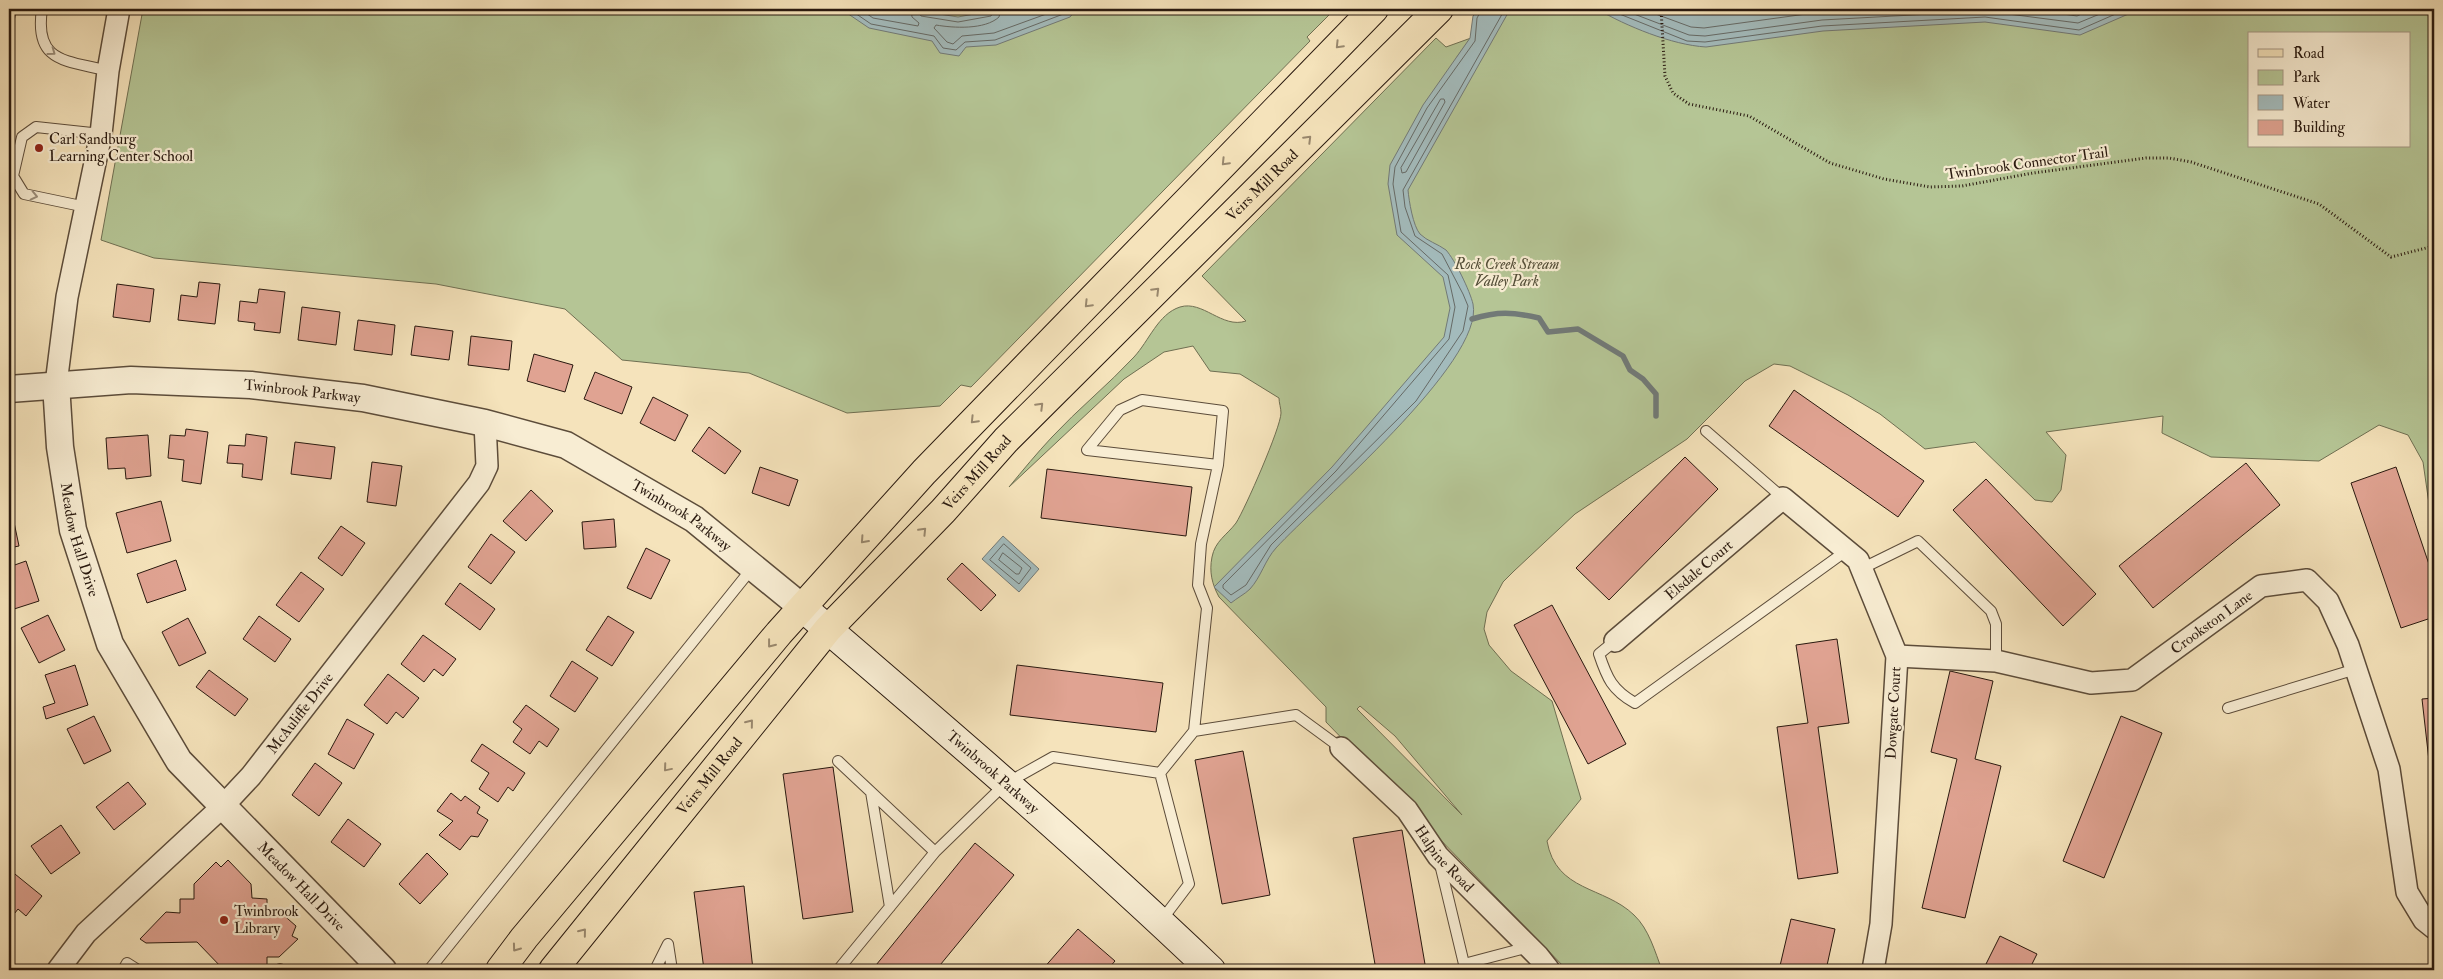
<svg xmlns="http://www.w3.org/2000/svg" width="2443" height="979" viewBox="0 0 2443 979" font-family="'IM FELL Double Pica',serif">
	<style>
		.green { fill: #b5c595; stroke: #6f6f52; fill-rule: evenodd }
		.water { fill: #a3bbbc; stroke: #727a77 }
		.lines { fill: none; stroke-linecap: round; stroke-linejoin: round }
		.shore { stroke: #666a66; stroke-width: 1 }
		.stream { stroke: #727a77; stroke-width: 5.5 }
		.building { fill: #e0a392; stroke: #29190f }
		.service-casing { stroke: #5c4c3a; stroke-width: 12 }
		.minor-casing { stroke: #5c4c3a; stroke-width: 24 }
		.tertiary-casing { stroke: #5c4c3a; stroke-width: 29 }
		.secondary-casing { stroke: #29190f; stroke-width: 30 }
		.primary-casing { stroke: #29190f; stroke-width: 30 }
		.path { stroke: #29190f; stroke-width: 3; stroke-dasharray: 1 2.5; stroke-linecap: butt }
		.service { stroke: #f8edd3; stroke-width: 10 }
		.minor { stroke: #f8edd3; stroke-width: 21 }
		.tertiary { stroke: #f8edd3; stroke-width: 26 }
		.secondary { stroke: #f8edd3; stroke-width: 28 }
		.primary { stroke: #f5e3bb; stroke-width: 28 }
		.oneway { stroke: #99886e }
		.oneway2 { stroke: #9b8e7b }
		.poi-dot { fill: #8f2418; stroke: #f8edd3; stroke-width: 2 }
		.labels { text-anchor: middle; stroke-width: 4.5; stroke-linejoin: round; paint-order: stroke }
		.poi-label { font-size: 15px; fill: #29190f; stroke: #f8edd3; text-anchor: start }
		.street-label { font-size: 15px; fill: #29190f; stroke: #f8edd3 }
		.park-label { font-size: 15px; font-style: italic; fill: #534d37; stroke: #f8edd3 }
	</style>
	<rect width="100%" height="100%" fill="#f5e3bb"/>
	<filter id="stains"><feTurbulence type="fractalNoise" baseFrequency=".004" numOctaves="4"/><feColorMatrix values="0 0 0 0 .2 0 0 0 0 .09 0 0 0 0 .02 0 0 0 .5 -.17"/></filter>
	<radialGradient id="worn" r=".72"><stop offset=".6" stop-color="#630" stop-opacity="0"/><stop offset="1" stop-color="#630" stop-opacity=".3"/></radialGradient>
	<path class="green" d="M143 9H1335L1307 37 1310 41 971 387 961 385 940 406 847 413 749 373 622 360 565 309 436 284 154 258 101 240Z
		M1516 9H2434V522L2430 511 2423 462 2408 435 2379 425 2319 461 2211 457 2162 433 2163 416 2046 432 2066 455 2061 490 2052 502 2035 500 1975 442 1925 449 1880 414 1848 395 1790 366 1774 364 1745 381 1687 439 1575 514 1514 571 1503 582 1487 612 1484 629 1489 645 1511 671 1552 701 1581 799 1547 841C1556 892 1604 886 1634 915 1649 929 1655 952 1662 970H1567L1326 722V707L1219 597C1212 584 1209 572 1212 557 1215 541 1227 535 1236 523 1245 509 1281 427 1281 413 1281 408 1279 403 1279 398L1240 374 1210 371 1193 346 1164 352 1124 379 1009 487C1023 470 1037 453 1052 437 1078 409 1108 385 1134 357 1149 341 1158 314 1180 307 1203 300 1222 329 1246 321L1202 276 1436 38 1446 47 1471 38 1457 57 1503 21 1508 12ZM2249 34H2409V146H2249ZM1360 706 1395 736 1462 815 1357 709Z"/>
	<path class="water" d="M841 9H908L958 17 1001 9H1077L1070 17 996 45 966 47 959 56 940 53 932 41 869 28Z
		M1479 9H1525L1508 13 1408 190C1409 201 1413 226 1420 234 1427 241 1438 244 1446 250 1455 260 1470 291 1473 304 1485 362 1316 504 1276 548 1265 560 1261 577 1250 589 1245 594 1237 598 1231 603L1214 587 1332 467 1444 337 1450 308 1443 277 1397 235 1388 184 1390 165 1423 105 1470 38 1473 16Z
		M1597 9H2140L2080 35 1985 22 1823 31 1706 47C1672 45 1626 26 1597 9Z
		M1003 536 1039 569 1019 592 982 559Z"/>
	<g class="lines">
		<path class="shore" d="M849 9 871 24 934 36 943 48 956 50 965 42 995 40 1066 13 1070 9
			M860 9 873 18 918 26 919 23 912 17 911 9
			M917 9 921 16 958 22 991 16 995 9
			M1001 9 999 17C985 30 953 28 936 25L934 28 947 42 953 44 962 36 994 33 1060 9
			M1482 9 1477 18 1475 41 1427 108 1395 167 1393 184 1401 232 1448 275 1455 307 1449 339 1336 471 1223 585V588L1231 595 1246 585 1271 545 1416 401 1463 331 1468 306 1463 294 1442 254 1415 236 1405 207 1403 190 1505 9
			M1607 9 1687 41 1705 42 1822 26 1985 17 2079 30 2127 9
			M1621 9 1689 35 1705 36 1822 20 1985 11 2078 23 2112 9
			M1642 9 1691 27 1704 28 1821 12 1885 9
			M2027 9 2077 16 2093 9
			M1441 99H1444L1445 102 1406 172 1402 173 1401 168Z
			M1004 544 1031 568 1019 584 990 560Z
			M1003 553 1022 568 1019 574H1016L999 560Z"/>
		<path class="stream" d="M1472 319C1498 311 1513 312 1539 318L1548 332 1578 329 1623 356 1630 370 1643 379 1656 394V416"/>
	</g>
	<path class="building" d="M9 9H16L9 55Z
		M199 282 220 284 215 324 178 320 181 295 197 297Z
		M117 284 154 289 150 322 113 317Z
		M259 289 285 292 280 333 254 330 255 323 238 321 240 301 257 303Z
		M302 307 340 312 336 345 298 340Z
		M358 320 395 325 392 355 354 350Z
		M415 326 453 331 449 360 411 355Z
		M471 336 512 341 509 370 468 365Z
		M534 354 573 365 565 392 527 381Z
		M595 372 632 387 622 414 584 399Z
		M1794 390 1924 481 1898 517 1769 426Z
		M653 397 688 415 675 441 640 423Z
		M709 427 741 451 725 474 692 451Z
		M186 429 208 432 201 484 182 481 184 460 168 458 170 435 185 436Z
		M246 434 267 437 262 480 242 477 243 464 227 463 229 445 245 446Z
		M148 435 151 476 126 479 125 468 108 469 106 438Z
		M295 442 335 447 331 479 291 474Z
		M1685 457 1718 489 1609 600 1576 568Z
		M372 462 402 466 396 506 367 502Z
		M2246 463 2280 505 2153 608 2119 566Z
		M760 467 798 480 789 506 752 493Z
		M2396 467 2434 579V617L2401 628 2351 483Z
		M1047 469 1192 487 1186 536 1041 518Z
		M9 474 12 494 9 495Z
		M1986 479 2096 594 2063 626 1953 510Z
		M531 490 553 511 526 541 503 521Z
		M161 501 171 541 127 553 116 513Z
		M11 508 19 546 9 548V509Z
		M614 519 616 547 584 549 582 522Z
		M341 526 365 543 342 576 318 558Z
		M491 534 515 552 491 584 468 567Z
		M646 548 670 560 651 599 627 588Z
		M176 560 186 590 147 603 137 574Z
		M26 561 39 601 11 610 9 602V567Z
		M962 563 996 595 981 611 947 579Z
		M301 572 324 589 299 622 276 605Z
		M460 583 495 609 480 630 445 604Z
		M1552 605 1626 744 1588 764 1514 625Z
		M48 615 65 650 39 663 21 628Z
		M259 616 291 639 275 662 243 639Z
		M608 616 634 632 612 666 586 650Z
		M188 618 206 653 179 666 162 632Z
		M423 635 456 659 443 676 434 669 424 682 401 664Z
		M1837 639 1849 723 1818 727 1838 873 1798 879 1777 727 1808 723 1796 645Z
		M572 661 598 678 575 712 550 696Z
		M75 665 88 705 46 719 43 707 55 703 45 675Z
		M1017 665 1163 683 1156 732 1010 715Z
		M209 670 248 699 235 716 196 687Z
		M1950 671 1993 681 1975 759 2001 766 1965 918 1922 908 1957 759 1931 752Z
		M388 674 419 698 403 718 396 712 387 724 364 705Z
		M2434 698V805L2422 699Z
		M526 705 559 729 547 747 539 741 530 754 513 742 522 729 513 722Z
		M94 716 111 751 84 764 67 729Z
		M2121 716 2162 733 2104 878 2063 861Z
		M347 719 374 734 354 769 328 754Z
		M482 744 525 773 513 791 508 787 498 802 479 789 489 773 471 761Z
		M1243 751 1270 895 1222 904 1195 760Z
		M315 763 342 783 319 816 292 795Z
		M833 767 853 912 803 919 783 774Z
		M128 782 146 804 114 830 96 807Z
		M451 793 461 801 465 796 480 807 477 813 488 820 478 837 471 836 460 850 439 835 453 821 437 811Z
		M348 819 381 844 364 867 331 842Z
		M61 825 80 853 51 874 31 846Z
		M1402 830 1426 970H1376L1353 838Z
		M975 843 1014 875 936 970H872Z
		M427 853 448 874 420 904 399 884Z
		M228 860 251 884 252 898 267 899V911L280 912 296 926 292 936 298 939 279 957H267V970H224L197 942 146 943 140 939 166 912 180 913V899H194V884L216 862 221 867Z
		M10 870 42 896 26 916 18 909 11 918 9 916Z
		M744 886 753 970H704L694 892Z
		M1791 919 1835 929 1826 970H1779Z
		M1078 929 1115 961 1107 970H1042Z
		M2000 936 2037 954 2029 970H1983Z
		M1536 964 1537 970H1498V968Z"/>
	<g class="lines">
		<g class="service-casing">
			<path id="service" d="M42 9C34 63 66 60 108 71
				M86 207 24 194 13 176 22 137 36 127 101 134
				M1706 431 1783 498
				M1861 569 1918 541 1991 611 1996 624V661
				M1615 641 1599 654C1607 678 1612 690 1635 703L1846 551
				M2228 708 2356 669
				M1194 731 1296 715 1341 748
				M1160 773 1194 731 1207 608 1198 585 1201 544 1218 465 1087 450 1120 410 1142 400 1223 411 1218 465
				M871 792 890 907
				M935 852 1005 784 1053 757 1160 773 1189 884 1161 921
				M1440 864 1464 964 1529 947
				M668 944 672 970
				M280 969 281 970
				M123 970 127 963 138 970
				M429 970 753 567
				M655 970 668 944
				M838 970 935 852 838 761"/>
		</g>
		<g class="minor-casing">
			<g id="minor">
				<path d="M56 384 67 297 101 134 108 71 119 9"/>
				<path id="s1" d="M1615 641 1783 498 1858 560 1897 656 1881 924 1873 970"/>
				<path id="s2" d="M1897 656 1996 661 2091 683 2132 680 2261 586 2307 580 2328 601 2348 645 2389 769 2407 892 2424 920 2434 928"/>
				<path id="s3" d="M1341 748 1407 810 1438 856 1538 956 1549 970"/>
				<path id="s4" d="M58 970 86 933 222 807 251 776 479 483 487 466 485 423"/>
			</g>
		</g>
		<g class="tertiary-casing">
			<g id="tertiary">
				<path id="s5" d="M56 384 60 447 73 530 110 644 179 761 383 970"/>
				<path id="s6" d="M9 389 131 380 251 385 363 398 485 423 566 445 694 519 803 608"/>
			</g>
		</g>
		<g class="secondary-casing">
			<g id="secondary">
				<path id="s7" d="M803 608C941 726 1080 845 1211 970"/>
			</g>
		</g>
		<g class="primary-casing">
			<g id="primary">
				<path d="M500 970 524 938 779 633 924 472 1374 9"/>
				<path id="s8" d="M553 970 828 629 943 511 1006 440 1439 9"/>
			</g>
		</g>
		<path class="path" d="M1661 9 1665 76 1673 93 1689 104 1749 116 1830 163 1884 179 1930 187 1962 186 2033 173 2146 158H2169L2191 162 2319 204 2391 257 2434 246"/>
		<use href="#service" class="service"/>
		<use href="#minor" class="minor"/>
		<use href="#tertiary" class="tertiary"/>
		<use href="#secondary" class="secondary"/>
		<use href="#primary" class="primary"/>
	</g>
	<defs><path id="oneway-chevron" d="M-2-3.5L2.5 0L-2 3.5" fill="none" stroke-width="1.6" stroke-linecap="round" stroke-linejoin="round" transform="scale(1.25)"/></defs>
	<g class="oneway">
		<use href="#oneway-chevron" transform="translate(1339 45) rotate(134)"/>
		<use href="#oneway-chevron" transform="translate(1308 139) rotate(-45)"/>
		<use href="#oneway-chevron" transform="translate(1225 162) rotate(134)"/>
		<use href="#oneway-chevron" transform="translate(1156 291) rotate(-45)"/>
		<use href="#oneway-chevron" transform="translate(1088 304) rotate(134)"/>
		<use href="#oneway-chevron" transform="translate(1040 406) rotate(-45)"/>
		<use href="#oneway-chevron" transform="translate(974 420) rotate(134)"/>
		<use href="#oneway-chevron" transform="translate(923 531) rotate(-46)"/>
		<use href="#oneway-chevron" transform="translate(864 540) rotate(132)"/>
		<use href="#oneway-chevron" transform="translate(771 644) rotate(128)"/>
		<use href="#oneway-chevron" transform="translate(750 723) rotate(-51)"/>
		<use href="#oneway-chevron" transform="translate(667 768) rotate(130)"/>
		<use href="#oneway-chevron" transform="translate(583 932) rotate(-51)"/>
		<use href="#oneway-chevron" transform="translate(516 948) rotate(126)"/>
	</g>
	<g class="oneway2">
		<use href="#oneway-chevron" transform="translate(52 52) rotate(36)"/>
		<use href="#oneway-chevron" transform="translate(34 196) rotate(13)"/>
	</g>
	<g class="poi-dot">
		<circle cx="39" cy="148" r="5"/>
		<circle cx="224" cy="920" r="5"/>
	</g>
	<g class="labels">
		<g class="poi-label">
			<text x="49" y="144">Carl Sandburg<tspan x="49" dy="17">Learning Center School</tspan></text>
			<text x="234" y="916">Twinbrook<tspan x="234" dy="17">Library</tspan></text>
		</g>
		<g class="street-label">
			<text transform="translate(2027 163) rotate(-8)" y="5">Twinbrook Connector Trail</text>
			<text dy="5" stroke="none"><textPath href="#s8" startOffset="1059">Veirs Mill Road</textPath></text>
			<text dy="5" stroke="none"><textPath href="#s6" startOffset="294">Twinbrook Parkway</textPath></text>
			<text dy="5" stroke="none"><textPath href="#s8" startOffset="654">Veirs Mill Road</textPath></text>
			<text dy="5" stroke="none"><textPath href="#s6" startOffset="699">Twinbrook Parkway</textPath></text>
			<text dy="5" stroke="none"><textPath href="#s5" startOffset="158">Meadow Hall Drive</textPath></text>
			<text dy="5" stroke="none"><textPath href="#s1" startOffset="110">Elsdale Court</textPath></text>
			<text dy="5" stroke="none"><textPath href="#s2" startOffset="336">Crookston Lane</textPath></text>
			<text dy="5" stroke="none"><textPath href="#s4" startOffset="354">McAuliffe Drive</textPath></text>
			<text transform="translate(1893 713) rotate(-87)" y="5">Dowgate Court</text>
			<text dy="5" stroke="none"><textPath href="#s7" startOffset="251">Twinbrook Parkway</textPath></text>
			<text dy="5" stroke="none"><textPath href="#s8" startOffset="249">Veirs Mill Road</textPath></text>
			<text dy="5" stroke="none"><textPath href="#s3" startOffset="152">Halpine Road</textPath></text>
			<text dy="5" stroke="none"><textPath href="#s5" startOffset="578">Meadow Hall Drive</textPath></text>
		</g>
		<g class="park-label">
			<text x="1507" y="269">Rock Creek Stream<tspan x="1507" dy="17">Valley Park</tspan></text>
		</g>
	</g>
	<rect width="2443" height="979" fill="none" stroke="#f5e3bb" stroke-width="30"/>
	<rect x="10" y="10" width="2423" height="959" fill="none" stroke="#29190f" stroke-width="2.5"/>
	<rect x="15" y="15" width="2413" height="949" fill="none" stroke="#29190f"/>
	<rect x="2248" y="32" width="162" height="115" fill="#f8edd3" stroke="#a59885"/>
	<rect x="2258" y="49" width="25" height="8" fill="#f5e3bb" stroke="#a59885"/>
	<text x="2293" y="58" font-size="15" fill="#29190f">Road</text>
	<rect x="2258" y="70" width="25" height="15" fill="#b5c595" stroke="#a59885"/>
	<text x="2293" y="82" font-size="15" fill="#29190f">Park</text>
	<rect x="2258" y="95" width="25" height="15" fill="#a3bbbc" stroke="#a59885"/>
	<text x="2293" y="108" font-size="15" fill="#29190f">Water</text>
	<rect x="2258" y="120" width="25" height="15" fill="#e0a392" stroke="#a59885"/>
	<text x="2293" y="132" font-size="15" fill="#29190f">Building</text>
	<rect width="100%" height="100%" filter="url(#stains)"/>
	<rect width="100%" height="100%" fill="url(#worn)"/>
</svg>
